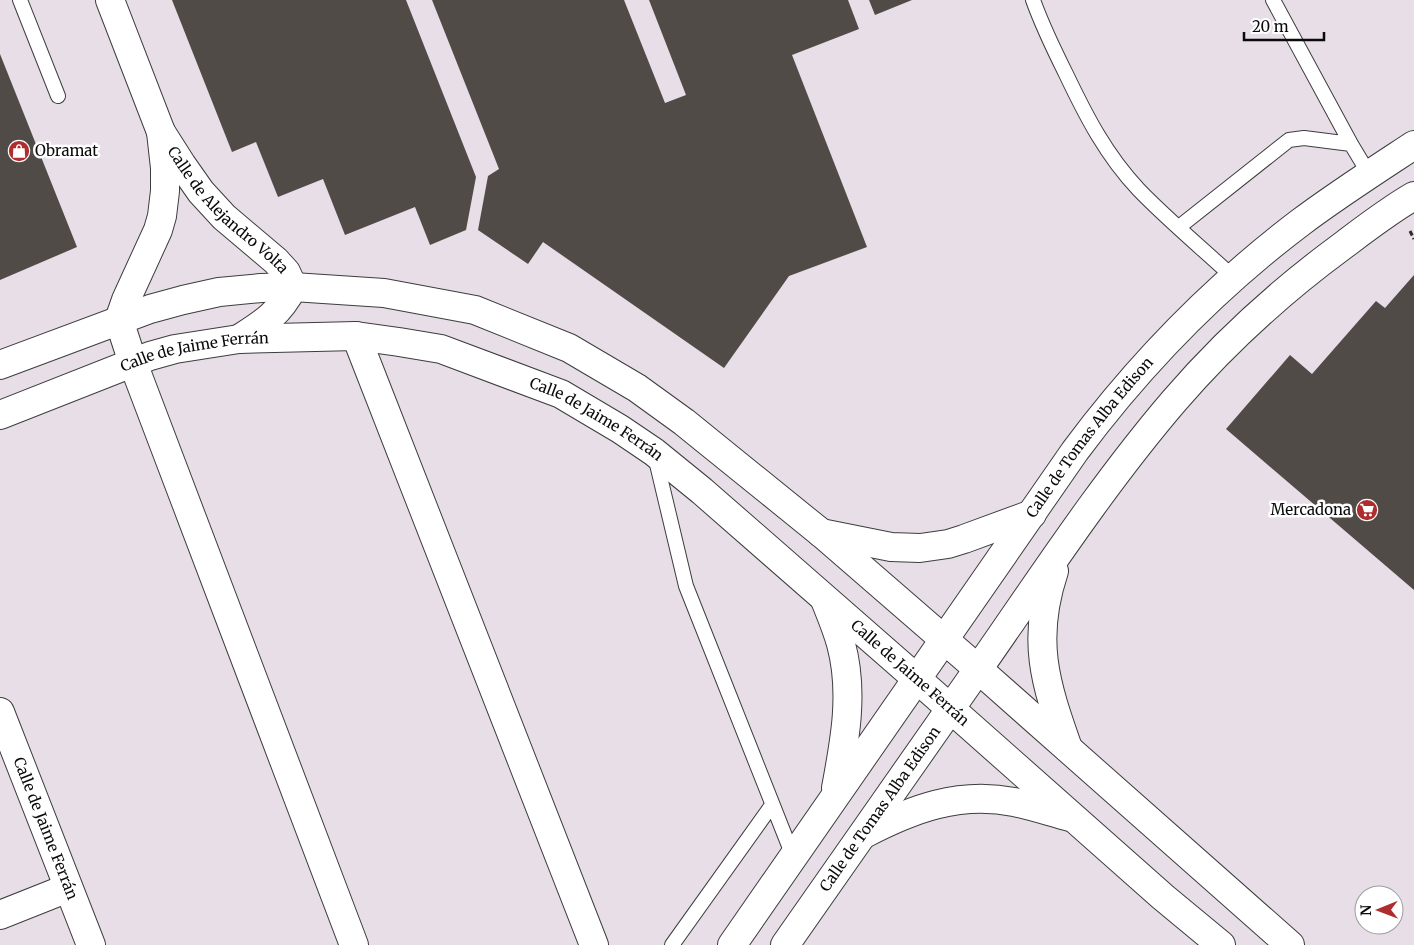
<svg xmlns="http://www.w3.org/2000/svg" width="1414" height="945" viewBox="0 0 1414 945" font-family="Merriweather,serif">
	<style>
		.industrial { fill: #e8dee8; fill-rule: evenodd }
		.building { fill: #514b47 }
		.lines { fill: none; stroke-linecap: round; stroke-linejoin: round }
		.service-casing { stroke: #3d3d3d; stroke-width: 16 }
		.minor-casing { stroke: #3d3d3d; stroke-width: 30 }
		.path { stroke: #2c2c2c; stroke-width: 3; stroke-dasharray: 5 2.5; stroke-linecap: butt }
		.service { stroke: #fff; stroke-width: 14 }
		.minor { stroke: #fff; stroke-width: 28 }
		.labels { text-anchor: middle; stroke-width: 5; stroke-linejoin: round; paint-order: stroke }
		.poi-label { font-size: 15px; fill: #0a0a0a; stroke: #fff; text-anchor: start }
		.street-label { font-size: 15px; fill: #0a0a0a; stroke: #fff }
	</style>
	<rect width="100%" height="100%" fill="#fdfae8"/>
	<path class="industrial" d="M0 0H1414V945H0ZM1364 895H1394V925H1364Z"/>
	<path class="building" d="M172 0H406L476 177 466 230 430 245 415 207 345 235 323 179 278 197 256 142 232 152Z
		M432 0H624L665 103 686 95 649 0H848L859 29 792 55 867 247 789 276 724 368 543 242 528 264 478 230 488 176 499 169Z
		M869 0H912L875 15Z
		M0 54 77 247 0 280Z
		M1414 275V590L1226 429 1290 355 1312 374 1376 301 1385 308Z"/>
	<g class="lines">
		<g class="service-casing">
			<path id="service" d="M20 0 58 96
				M1033 0C1042 25 1054 50 1066 74 1086 116 1106 155 1139 190 1169 221 1203 249 1234 278
				M1273 0 1351 144 1369 174
				M1179 227 1289 140 1304 138 1351 144
				M655 456 686 586 793 856
				M672 945 772 805"/>
		</g>
		<g class="minor-casing">
			<g id="minor">
				<path id="s1" d="M110 0 161 132 182 165 201 192 224 217 276 261 286 272 293 287C279 314 264 323 239 339"/>
				<path d="M161 132 165 168V191L162 216 158 230 126 300 119 320 133 363 354 945"/>
				<path d="M356 336 594 945"/>
				<path d="M0 365 150 309 183 300 219 292 261 288 293 287 384 293 475 310 569 348 637 388 684 422 820 532 978 669 1290 945"/>
				<path id="s2" d="M0 415 150 356 175 349 239 339 356 336 399 342 441 349 561 394 620 429 654 452 702 491 917 679 1163 897 1221 945"/>
				<path d="M821 533 891 547 920 548 948 544 964 539 1032 514"/>
				<path d="M1054 571C1031 640 1045 683 1068 748"/>
				<path d="M825 600C831 615 837 629 841 644 854 692 845 740 836 788"/>
				<path id="s3" d="M0 712 91 945"/>
				<path d="M864 834C912 809 959 791 1014 802 1033 806 1051 812 1070 817"/>
				<path d="M0 915 68 888"/>
				<path id="s4" d="M732 945 1075 451C1139 365 1215 287 1301 222 1337 195 1376 170 1414 145"/>
				<path id="s5" d="M785 945C850 851 916 759 981 665 1043 576 1103 484 1174 401 1223 344 1280 292 1341 247 1365 229 1388 211 1414 196"/>
			</g>
		</g>
		<path class="path" d="M1410 231 1414 239"/>
		<use href="#service" class="service"/>
		<use href="#minor" class="minor"/>
	</g>
	<defs>
		<g id="shop-disc" transform="scale(1.125)"><circle r="9.5" fill="#ae2d2f" stroke="#fff"/><path d="M-5-2.5h2.3a2.7 3.5 0 0 1 5.4 0H5L5.5 6h-11ZM-1.5-2.5h3a1.5 2.3 0 0 0-3 0Z" fill="#fff"/></g>
		<g id="supermarket-disc" transform="scale(1.125)"><circle r="9.5" fill="#ae2d2f" stroke="#fff"/><path d="M-6-5.5h2.5l.6 2H6L4.5 2H-2.5L-4.4-4H-6ZM-1.5 3.2a1.3 1.3 0 1 0 .1 0ZM3 3.2a1.3 1.3 0 1 0 .1 0Z" fill="#fff"/></g>
	</defs>
	<g fill-rule="evenodd">
		<use href="#shop-disc" x="19" y="151"/>
		<use href="#supermarket-disc" x="1367" y="510"/>
	</g>
	<g class="labels">
		<g class="poi-label">
			<text x="35" y="156">Obramat</text>
			<text x="1351" y="515" text-anchor="end">Mercadona</text>
		</g>
		<g class="street-label">
			<text dy="5" stroke="none"><textPath href="#s1" startOffset="245">Calle de Alejandro Volta</textPath></text>
			<text dy="5" stroke="none"><textPath href="#s2" startOffset="206">Calle de Jaime Ferrán</textPath></text>
			<text dy="5" stroke="none"><textPath href="#s2" startOffset="626">Calle de Jaime Ferrán</textPath></text>
			<text dy="5" stroke="none"><textPath href="#s4" startOffset="621">Calle de Tomas Alba Edison</textPath></text>
			<text dy="5" stroke="none"><textPath href="#s2" startOffset="1031">Calle de Jaime Ferrán</textPath></text>
			<text dy="5" stroke="none"><textPath href="#s5" startOffset="166">Calle de Tomas Alba Edison</textPath></text>
			<text dy="5" stroke="none"><textPath href="#s3" startOffset="125">Calle de Jaime Ferrán</textPath></text>
		</g>
	</g>
	<g transform="translate(1379 910) rotate(269)"><circle r="24" fill="#ffffff" stroke="#9d9d9d"/>
	<path d="M0-4L9 19L0 12L-9 19Z" fill="#ae2d2f"/>
	<text y="-8" font-size="14" font-weight="bold" text-anchor="middle" fill="#0a0a0a">N</text>
	</g>
	<path d="M1244 32v8h80v-8" fill="none" stroke="#0a0a0a" stroke-width="2.5"/>
	<text x="1252" y="32" font-size="15" fill="#0a0a0a" stroke="#ffffff" stroke-width="4" paint-order="stroke">20 m</text>
</svg>
